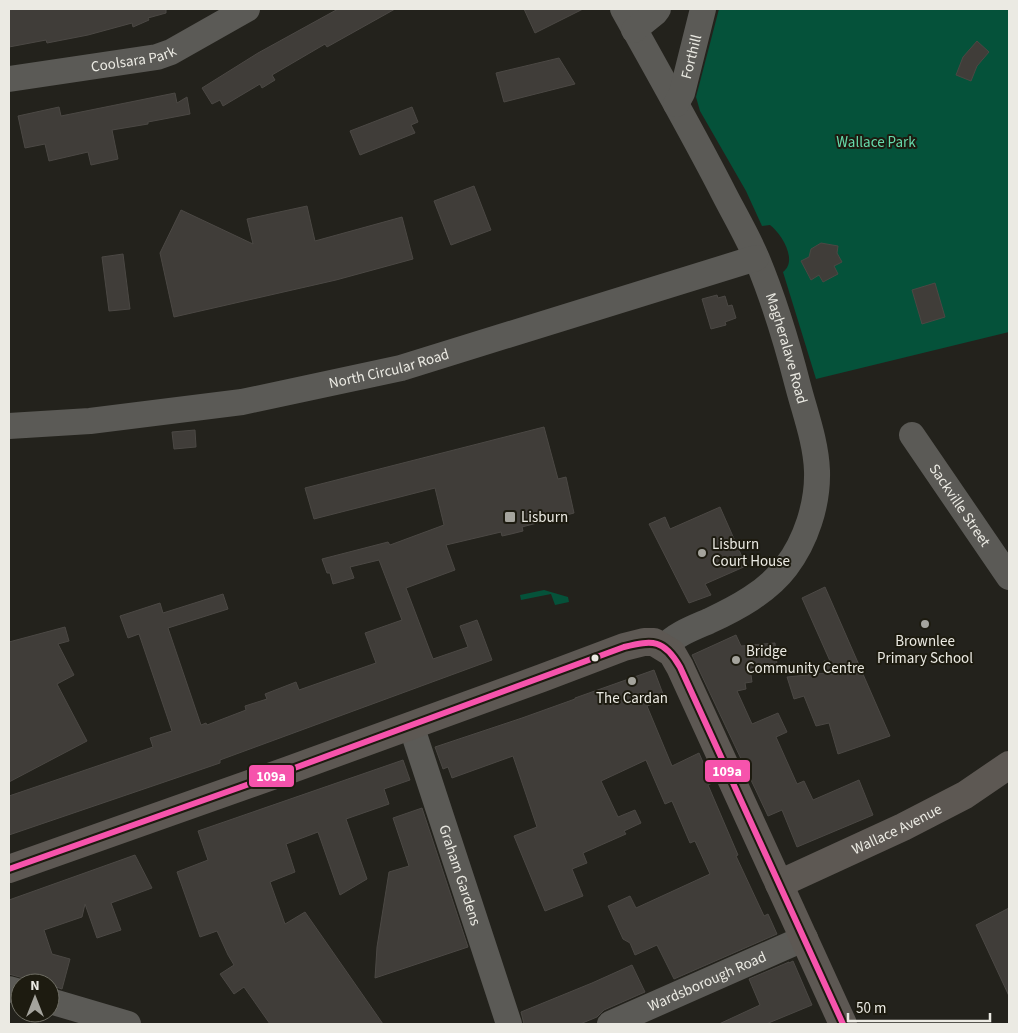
<svg xmlns="http://www.w3.org/2000/svg" width="1018" height="1033" viewBox="0 0 1018 1033" font-family="'Source Sans 3',sans-serif">
	<style>
		.green { fill: #05523a }
		.building { fill: #403d39; stroke: #4b4844 }
		.lines { fill: none; stroke-linecap: round; stroke-linejoin: round }
		.minor { stroke: #5b5a56; stroke-width: 26 }
		.major { stroke: #5d5853; stroke-width: 28 }
		.bus-1-casing { stroke: #1d1b10; stroke-width: 10 }
		.bus-1 { stroke: #f653ac; stroke-width: 6 }
		.poi-dot { fill: #a5a49d; stroke: #1d1b10; stroke-width: 2 }
		.bus-dot { fill: #ebeae3; stroke: #1d1b10; stroke-width: 2 }
		.labels { text-anchor: middle; stroke-width: 4; stroke-linejoin: round; paint-order: stroke }
		.street-label { font-size: 15px; fill: #ebeae3; stroke: #1d1b10 }
		.park-label { font-size: 15px; fill: #66daab; stroke: #1d1b10 }
		.poi-label { font-size: 15px; fill: #ebeae3; stroke: #1d1b10; text-anchor: start }
		.line-badge { stroke: #1d1b10; stroke-width: 2 }
		.badge-label { font-size: 14px; text-anchor: middle; font-weight: bold; fill: #fff }
	</style>
	<rect width="100%" height="100%" fill="#23221c"/>
	<path class="green" d="M719 9H1009V332L816 379 783 272C798 261 782 234 770 225L762 226 746 191 700 111 696 97Z
		M544 590 568 597 569 602 555 605 551 594 521 600 520 595Z"/>
	<path class="building" d="M16 9H166V13L148 18 149 20 133 27 132 23 88 35 47 43 46 40 9 47V10Z
		M338 9H395L327 47 325 44 272 75 275 80 262 88 260 84 223 106 220 100 212 104 202 88 258 53Z
		M524 9H583L535 33Z
		M977 41 989 52 977 66 971 81 956 75 963 57Z
		M559 58 575 84 504 102 496 73Z
		M175 93 177 103 187 97 190 114 148 122V124L112 130 118 159 91 165 88 152 49 161 45 144 25 148 18 116 59 107 61 116Z
		M412 107 418 122 411 125 415 133 360 155 350 131Z
		M474 186 491 230 451 245 434 201Z
		M307 206 315 241 402 217 413 259 336 280 174 317 160 253 181 210 253 244 247 219Z
		M821 243 838 246 837 253 842 262 834 266 838 274 823 282 819 275 811 280 801 261 809 257 811 249Z
		M123 254 130 309 109 311 102 257Z
		M935 283 945 317 922 324 912 290Z
		M717 295 718 298 725 296 728 306 732 305 736 318 725 322 726 325 711 329 702 299Z
		M544 427 558 479 566 477 574 513 522 527 523 531 511 534 502 536 501 532 446 545 455 570 406 588 433 659 468 647 460 626 477 620 492 660 220 760V763L9 835V796L153 747 150 738 172 731 139 634 128 638 120 616 160 603 163 613 223 594 228 609 168 628 201 725 206 723 207 725 246 710 245 706 267 699 265 694 296 682 299 690 376 663 365 633 402 620 379 560 350 567 354 578 333 584 330 573H327L322 559 388 542 390 545 444 525 435 488 314 519 305 488Z
		M195 430 196 447 174 449 172 432Z
		M720 507 746 566 705 584 711 595 689 603 649 524 665 517 670 529Z
		M825 587 890 736 838 754 829 723 816 726 804 696 794 699 787 677 827 673 824 661H830L802 598Z
		M65 627 69 641 58 644 74 675 57 684 87 741 9 782V642Z
		M736 635 741 646 775 643 777 665 750 668 752 682 745 683 746 689 737 691 752 724 778 713 787 732 776 737 797 784 804 781 813 800 859 780 873 815 797 847 782 810 768 816 692 655Z
		M654 670 663 694 656 696 658 702 647 706 672 766 699 753 712 783 708 785 738 855 736 856 764 916 768 914 777 934 674 979 657 945 635 955 630 943 623 939 608 906 630 896 636 908 710 874 695 841 690 843 672 801 665 804 646 760 601 781 618 817 635 810 641 823 624 831 626 834 583 853 587 863 572 869 583 896 545 911 514 836 537 827 513 756 452 778 448 767 443 769 435 747 522 718 575 699V698Z
		M403 760 410 780 384 789 389 804 346 819 367 879 340 895 318 832 286 844 295 872 270 882 285 924 305 912 383 1024H270L244 987 234 994 220 974 234 965 228 955 217 931 200 937 177 872 208 860 198 831Z
		M422 808 468 947 375 978 377 947 389 872 409 866 393 818Z
		M135 855 152 888 111 903 121 930 97 938 85 904 82 917 44 930 52 954 70 959 62 989 50 985V983H41L9 974V900Z
		M1009 908V996L976 925Z
		M793 961 812 1005 766 1024H719L760 1005 749 979 789 962V963Z
		M632 965 645 992 604 1010 597 1017 580 1024H524L521 1012 592 983Z"/>
	<g class="lines">
		<g class="minor">
			<path id="s1" d="M623 9C656 68 690 128 721 188 733 212 747 235 757 259 774 300 787 343 798 386 805 413 816 442 817 471 818 504 806 541 786 567 767 592 737 608 709 621 693 628 676 634 664 647"/>
			<path d="M634 30 655 13 658 9"/>
			<path id="s2" d="M9 79 157 57 171 52 247 9"/>
			<path id="s3" d="M676 104 682 93 703 9"/>
			<path id="s4" d="M9 426 90 421 242 402 401 368 756 258"/>
			<path id="s5" d="M912 435 1009 577"/>
			<path id="s6" d="M411 725 509 1024"/>
			<path d="M9 989 20 992"/>
			<path d="M50 1001 128 1024"/>
			<path id="s7" d="M610 1024 805 938"/>
		</g>
		<g class="major">
			<path d="M9 869 289 770 542 678 624 647 644 642H654L672 653 680 667 843 1024"/>
			<path id="s8" d="M779 884 903 827 965 795 1009 765"/>
		</g>
		<g class="bus-1-casing">
			<path id="bus-1" d="M9 869 289 770 624 647C653 640 664 639 680 667L843 1024"/>
		</g>
		<use href="#bus-1" class="bus-1"/>
	</g>
	<g class="poi-dot">
		<rect x="504" y="511" width="12" height="12" rx="2.5"/>
		<circle cx="702" cy="553" r="5"/>
		<circle cx="925" cy="624" r="5"/>
		<circle cx="736" cy="660" r="5"/>
		<circle cx="632" cy="681" r="5"/>
	</g>
	<circle class="bus-dot" cx="595" cy="658" r="4.5"/>
	<g class="labels">
		<g class="street-label">
			<text dy="5" stroke="none"><textPath href="#s2" startOffset="126">Coolsara Park</textPath></text>
			<text dy="5" stroke="none"><textPath href="#s3" startOffset="50">Forthill</textPath></text>
			<text dy="5" stroke="none"><textPath href="#s1" startOffset="378">Magheralave Road</textPath></text>
			<text dy="5" stroke="none"><textPath href="#s4" startOffset="385">North Circular Road</textPath></text>
			<text dy="5" stroke="none"><textPath href="#s5" startOffset="85">Sackville Street</textPath></text>
			<text dy="5" stroke="none"><textPath href="#s8" startOffset="130">Wallace Avenue</textPath></text>
			<text dy="5" stroke="none"><textPath href="#s6" startOffset="158">Graham Gardens</textPath></text>
			<text dy="5" stroke="none"><textPath href="#s7" startOffset="106">Wardsborough Road</textPath></text>
		</g>
		<g class="park-label">
			<text x="876" y="147">Wallace Park</text>
		</g>
		<g class="poi-label">
			<text x="521" y="522">Lisburn</text>
			<text x="712" y="549">Lisburn<tspan x="712" dy="17">Court House</tspan></text>
			<text x="925" y="646" text-anchor="middle">Brownlee<tspan x="925" dy="17">Primary School</tspan></text>
			<text x="746" y="656">Bridge<tspan x="746" dy="17">Community Centre</tspan></text>
			<text x="632" y="703" text-anchor="middle">The Cardan</text>
		</g>
	</g>
	<g class="line-badge">
		<rect x="704" y="759" width="47" height="24" rx="5" fill="#f653ac"/>
		<rect x="248" y="764" width="47" height="24" rx="5" fill="#f653ac"/>
	</g>
	<g class="badge-label">
		<text x="727" y="776">109a</text>
		<text x="271" y="781">109a</text>
	</g>
	<rect width="1018" height="1033" fill="none" stroke="#ebeae3" stroke-width="20"/>
	<g transform="translate(35 998)"><circle r="24" fill="#1d1b10" stroke="#6f6e64"/>
	<path d="M0-4L9 19L0 12L-9 19Z" fill="#a5a49d"/>
	<text y="-8" font-size="14" font-weight="bold" text-anchor="middle" fill="#ebeae3">N</text>
	</g>
	<path d="M848 1013v8h142v-8" fill="none" stroke="#ebeae3" stroke-width="2.5"/>
	<text x="856" y="1013" font-size="15" fill="#ebeae3" stroke="#1d1b10" stroke-width="4" paint-order="stroke">50 m</text>
</svg>
